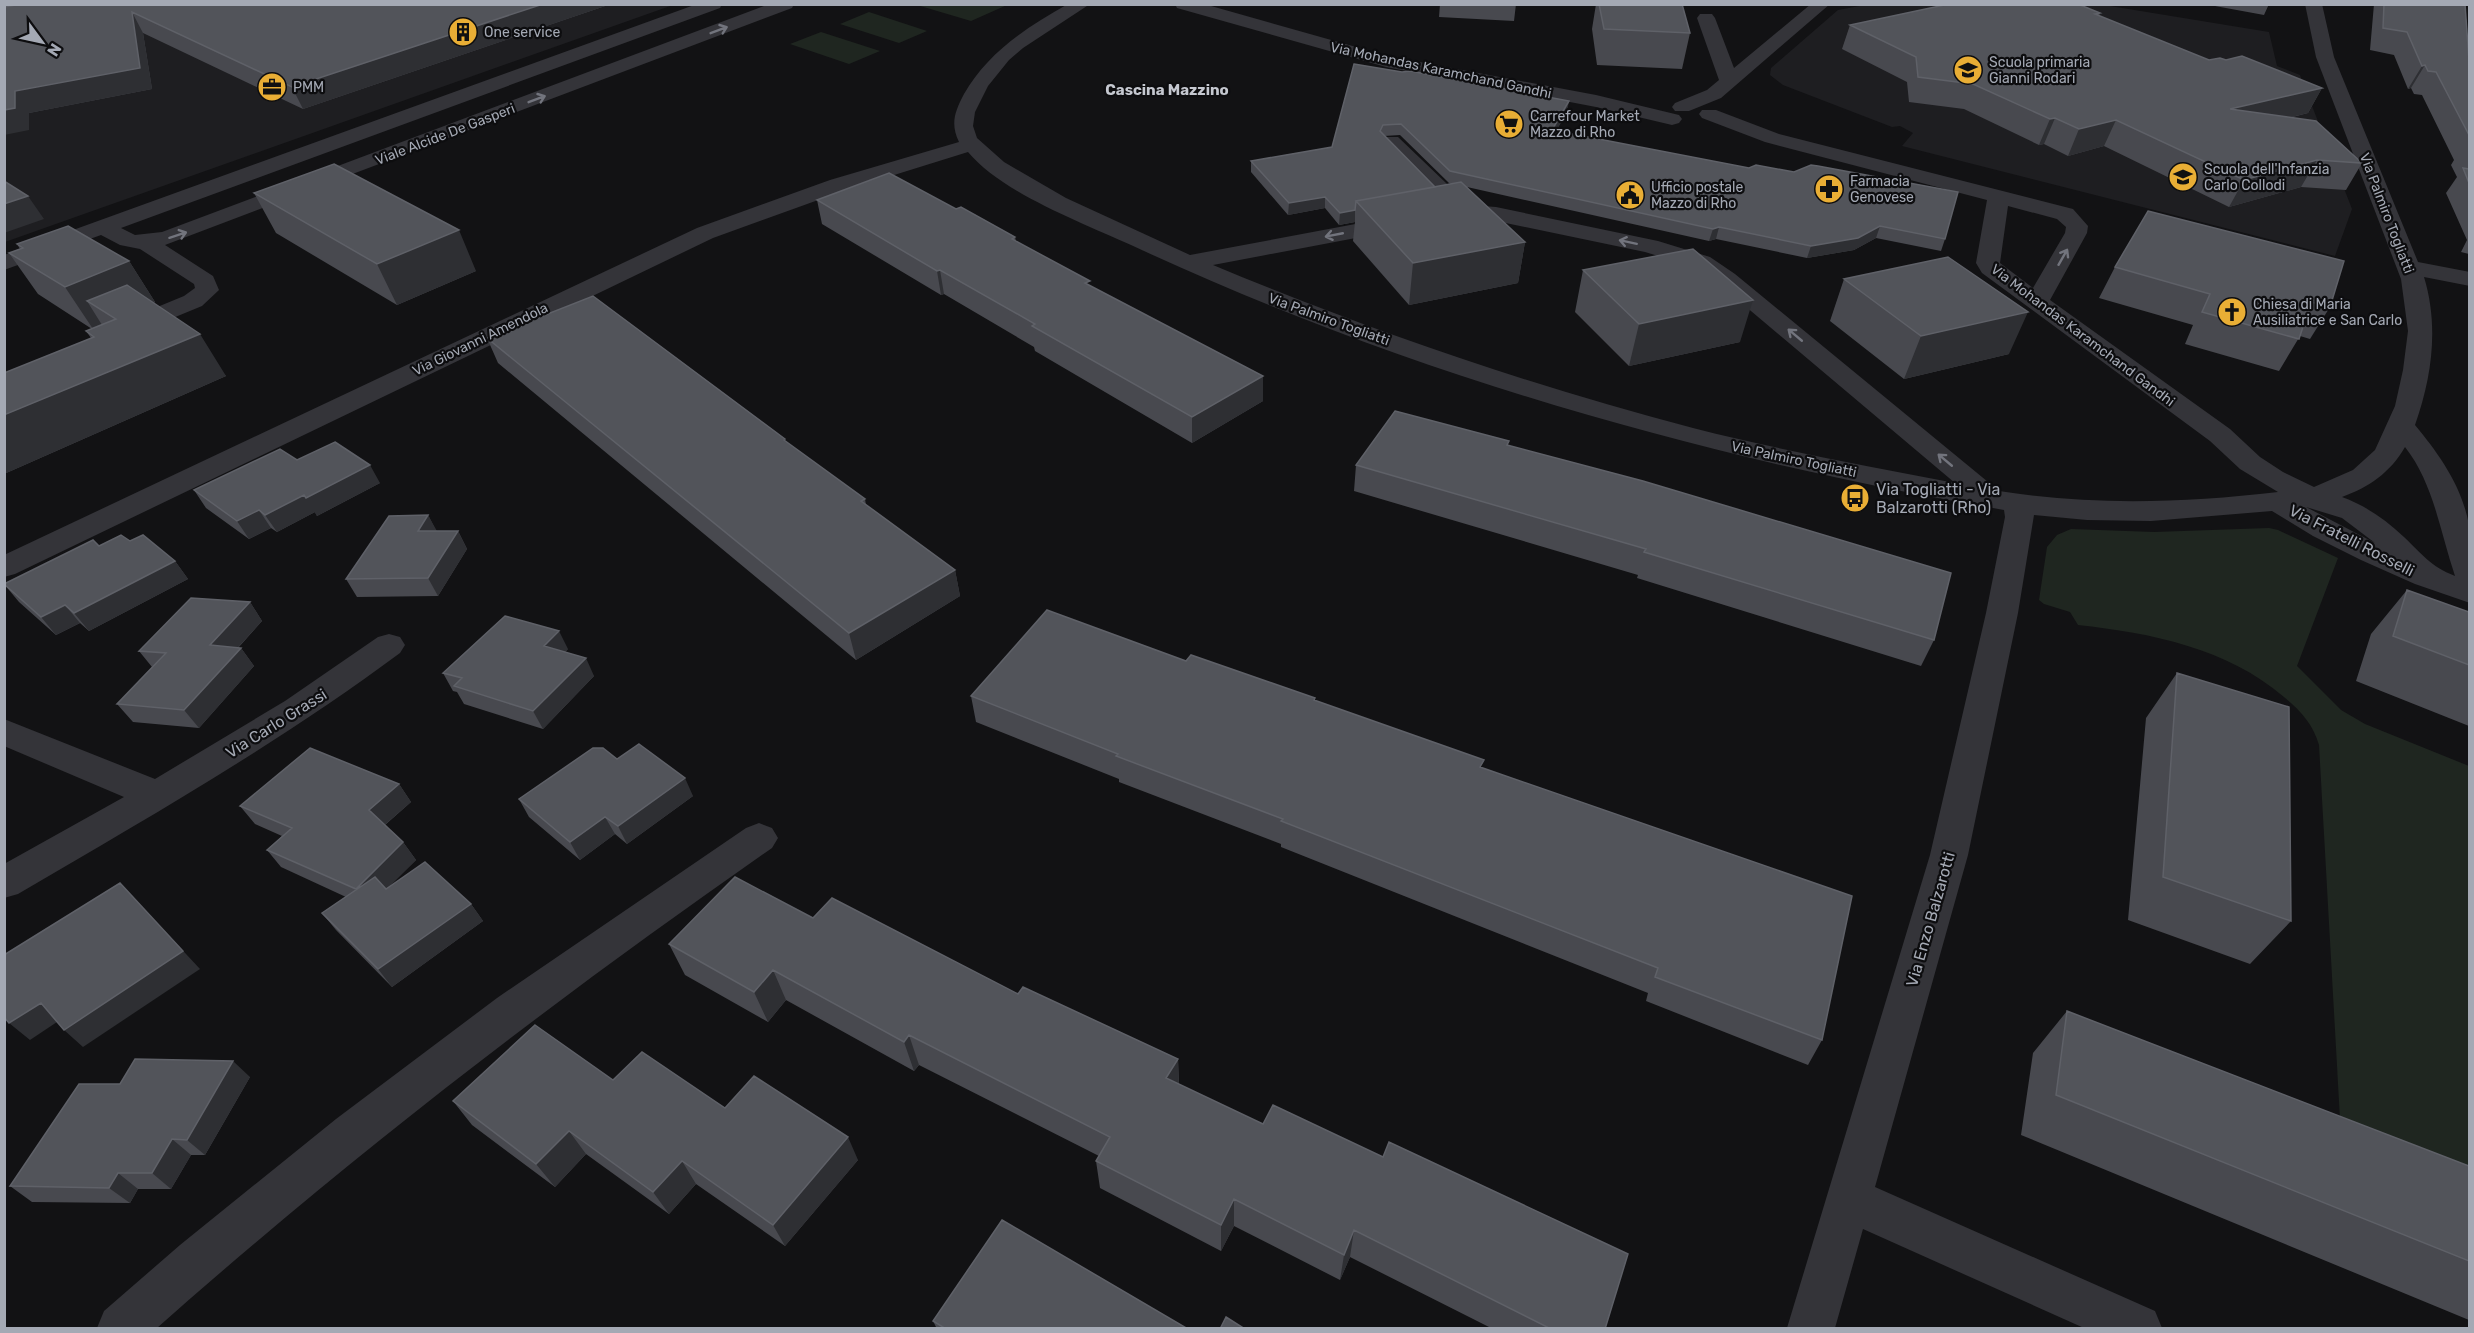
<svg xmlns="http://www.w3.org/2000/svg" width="2474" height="1333" viewBox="0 0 2474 1333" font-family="Rubik,sans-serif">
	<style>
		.built { fill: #1e1e21 }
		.green { fill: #1f2620 }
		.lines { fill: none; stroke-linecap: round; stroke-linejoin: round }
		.minor { fill: #343439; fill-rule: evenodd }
		.wall { fill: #48494f; fill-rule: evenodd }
		.shaded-wall { fill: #2e2f33 }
		.building { fill: #52545a; stroke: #5f6168; stroke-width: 1.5 }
		.oneway { stroke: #72747d }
		.labels { text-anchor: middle; stroke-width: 4.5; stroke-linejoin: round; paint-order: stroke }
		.far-poi-label { font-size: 14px; fill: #a4a9b4; stroke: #0d0d0f; text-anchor: start }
		.far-street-label { font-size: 14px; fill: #a4a9b4; stroke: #0d0d0f }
		.far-neighbourhood-label { font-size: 15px; font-weight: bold; fill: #c5c8d0; stroke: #0d0d0f }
		.poi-label { font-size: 16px; fill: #a4a9b4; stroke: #0d0d0f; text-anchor: start }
		.street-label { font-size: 16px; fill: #a4a9b4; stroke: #0d0d0f }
	</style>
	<rect width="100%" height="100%" fill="#121214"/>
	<path class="built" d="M4 5H673L5 242Z
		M1865 5H2104L2269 32 2277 66 2300 75 2352 209 2335 256 1902 146 1913 133 1900 126 1892 127 1783 85 1770 75 1771 68 1838 10Z"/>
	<path class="green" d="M1005 4 1007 5 971 21 917 5Z
		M869 12 927 31 899 43 840 24Z
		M821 32 880 51 849 64 790 44Z
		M2269 528 2278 530 2338 558 2297 666 2341 710 2365 724 2469 766V1169L2340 1119 2319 745C2313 724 2301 711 2284 697 2227 648 2151 633 2078 625L2070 612 2044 604 2039 600 2047 547 2057 535 2071 529 2154 532Z"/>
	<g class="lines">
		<path class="minor" d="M697 4H722L720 8 121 228 135 235 162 232 769 4H794L792 8 165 245 213 276 219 290 202 306 134 334 125 336 116 334 113 329 116 324 184 296 195 288 194 284 140 249 120 245 101 235 4 270V255Z
			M1068 4H1090L1023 48 1009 60 988 86 975 112 973 126 977 138 1004 162 1066 198 1190 255 1398 216 1406 218 1409 223 1406 228 1398 230 1213 265C1369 330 1529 385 1693 428 1779 450 1867 466 1955 483L1719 284 1694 267 1645 252 1496 221 1463 218 1449 221 1441 219 1438 214 1441 209 1447 208 1381 141 1384 137H1398L1469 205 1496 207 1658 241 1710 257 1735 274 1999 491C2092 506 2184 503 2278 492L2240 469 2210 441 1982 273 1976 263 1987 200 1765 142 1702 118 1699 114 1702 110H1716L1779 134 2073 209 2088 226 2087 233 2050 300 2230 429 2260 457 2283 472 2314 487 2353 470 2375 450 2395 406 2403 370 2408 331 2401 279 2316 57 2305 4H2322L2334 57 2418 262 2470 272V286L2424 277C2439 326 2432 377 2415 425 2439 454 2462 486 2469 525 2473 548 2470 579 2470 603L2415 584 2361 560 2313 536 2272 511 2151 521 2087 520 2034 515 2018 613 1968 855 1875 1187 2155 1311 2162 1328H2084L1863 1229 1835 1328H1787L1930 855 1986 613 2005 517 2004 510C1703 458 1408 374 1131 245 1083 223 1002 193 968 152L846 190 713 238 15 574 4 577V555L697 228 830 180 959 142C950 124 955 111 964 94 988 52 1027 27 1068 4ZM2008 206 2057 219 2066 227 2065 233 2033 288 2000 263ZM2405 447C2434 484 2440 532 2455 576 2430 566 2423 555 2404 537 2385 519 2366 506 2342 497 2369 487 2390 473 2405 447ZM2306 507 2342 518 2375 543Z
			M1175 4H1204L1388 56 1596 95 1679 115 1682 119 1679 123 1672 125 1596 107 1386 67 1177 8Z
			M1811 4H1830L1721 98 1689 111H1675L1672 107 1675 103 1707 90 1719 80 1697 18 1700 14H1712L1715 18 1734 68Z
			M389 634 400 637 405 645 400 653C279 743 148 818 18 894L4 898V864L124 797 4 746V719L155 779 285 701 378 637Z
			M759 823 772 828 778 838 772 848C558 997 352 1155 157 1328H97L104 1311 180 1245 336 1119 497 998 746 828Z"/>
	</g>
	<path class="wall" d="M4 4H13L14 6 22 4H611L303 109 143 33 152 89 29 113V130Z
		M1440 4H1516L1514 21 1439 17Z
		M1596 4H1682L1690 33 1682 69 1597 65 1592 29Z
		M2216 4H2269L2264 15 2215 6Z
		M2374 4H2465L2469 60V254L2461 252 2467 240 2446 193 2457 177 2451 165 2454 160 2422 95 2414 94 2411 88 2408 89 2394 55 2370 50Z
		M2100 13 2099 16 2209 60H2226L2322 88 2308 113 2289 118 2362 163 2346 190 2301 187 2229 207 2104 146 2068 156 2044 144 2039 145 1964 109 1909 102 1907 82 1842 49 1850 25Z
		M1354 64 1567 112 1556 131 1945 239 1941 251 1876 238 1854 250 1807 258 1716 239 1709 241 1467 187 1525 242 1518 283 1409 305 1353 241 1355 222 1339 225 1325 208 1288 215 1251 172V161L1332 147ZM1400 135 1449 183H1452L1435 187 1384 136Z
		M254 193 476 271 397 305 276 233Z
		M817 200 956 209 1015 237 1016 241 1090 286 1263 401 1192 443 1035 351 1034 347 944 294 941 295 822 224Z
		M2148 211 2330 307 2310 339 2300 336 2279 371 2185 344 2193 325 2099 298 2115 267Z
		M17 244 129 261 155 302 154 303 226 376 4 474V373L91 338 86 331 92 329 38 294 9 253 20 249Z
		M1583 270 1740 342 1629 366 1575 312Z
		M1844 279 2009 354 1904 379 1830 321Z
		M487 338 786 442 865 499 866 505 955 570 960 596 856 660 498 363Z
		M1508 445 1934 640 1921 666 1637 578 1638 575 1354 491 1356 465Z
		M297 460 380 483 317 516 315 512 277 532 271 528 249 539 206 508 194 490Z
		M428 515 436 531H458L467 549 438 596 357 597 346 579Z
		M130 541 175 561 188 579 89 631 80 623 56 635 19 602 4 584 99 546Z
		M2407 590 2469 612V726L2356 681 2371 634Z
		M250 602 262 621 238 648H241L254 666 199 728 133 722 117 704 152 667 139 651Z
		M568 649 565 652 594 676 543 729 464 704 457 692 453 691 443 673Z
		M1186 661 1315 698V701L1482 768 1822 1040 1808 1065 1646 1001 1648 993 1281 847V844L1119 782V779L976 722 971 696Z
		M2177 673 2291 921 2250 964 2128 920 2146 718Z
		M617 759 693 796 627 844 615 834 580 860 529 817 519 799Z
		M399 784 411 802 385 825 403 842 416 860 388 887 471 904 483 921 392 987 336 930 322 913 346 897 281 867 267 850 282 836 255 824 240 806Z
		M813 918 1018 994 1178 1059 1179 1084 1605 1329H1493L1350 1257 1340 1280 1234 1226 1221 1251 1100 1188 1096 1161 1099 1156 919 1065 914 1071 786 1000 768 1022 685 975 669 944Z
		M2067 1011 2469 1166V1320L2021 1135 2033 1053Z
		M250 1077 205 1155H191L171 1189H138L130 1203 32 1202 10 1186 120 1084Z
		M613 1080 725 1108 858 1160 785 1246 696 1184 669 1214 586 1154 555 1187 472 1125 453 1101Z
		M933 1321 1188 1329H937Z"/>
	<path class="shaded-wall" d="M4 4H13L14 5 4 14Z
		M543 4H611L303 109 292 87Z
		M132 12 143 33 152 89 29 113V130L4 135V110L15 91Z
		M2425 65 2411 88 2408 89 2422 66Z
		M2322 88 2308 113 2217 135 2230 109Z
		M1569 101 1567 112 1550 141 1552 130Z
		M2055 118 2044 144 2039 145 2050 119Z
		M2116 120 2104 146 2068 156 2079 129Z
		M2317 160 2301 187 2229 207 2244 180Z
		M28 196 44 219 4 233V204Z
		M1325 197V208L1288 215 1289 203Z
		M1355 210V222L1339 225 1340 213Z
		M1880 226 1876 238 1854 250 1807 258 1811 246Z
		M1719 227 1716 239 1709 241 1713 229Z
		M459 230 476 271 397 305 377 264Z
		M1525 242 1518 283 1409 305 1413 263Z
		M129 261 155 302 116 319 87 301 102 325 93 329 65 287Z
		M940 270 944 294 941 295 937 271Z
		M1753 300 1740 342 1629 366 1639 324Z
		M2028 312 2009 354 1904 379 1921 336Z
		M200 334 226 376 4 474V415Z
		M1263 376V401L1192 443V417Z
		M370 465 380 483 317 516 306 498Z
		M304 495 315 512 277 532 265 515Z
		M259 510 271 528 249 539 237 521Z
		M428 515 438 533 418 531Z
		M458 531 467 549 438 596 428 578Z
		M175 561 188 579 89 631 74 613Z
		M955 570 960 596 856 660 849 633Z
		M250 602 262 621 223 664 210 645Z
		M65 605 80 623 56 635 41 617Z
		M559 631 568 649 553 664 544 646Z
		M241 648 254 666 199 728 184 710Z
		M586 658 594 676 543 729 533 711Z
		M685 778 693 796 627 844 618 826Z
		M399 784 411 802 381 828 369 810Z
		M605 817 615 834 580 860 570 842Z
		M403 842 416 860 369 907 356 889Z
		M120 883 200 969 83 1047 64 1030Z
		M471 904 483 921 392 987 378 969Z
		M773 970 786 1000 768 1022 754 992Z
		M41 1003 60 1020 30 1040 9 1023Z
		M909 1035 919 1065 914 1071 904 1042Z
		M1178 1059 1179 1088 1166 1078Z
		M233 1061 250 1077 205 1155 187 1140Z
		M569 1131 586 1154 555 1187 536 1164Z
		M848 1137 858 1160 785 1246 773 1225Z
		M172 1139 191 1155 171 1189 152 1173Z
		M682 1161 696 1184 669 1214 653 1192Z
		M118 1173 138 1189 130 1203 109 1188Z
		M1234 1199V1226L1221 1251V1225Z
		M1354 1230 1350 1257 1340 1280 1344 1255Z"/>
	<path class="building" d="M22 4H543L292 87 132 12 140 68 15 91V108L4 110V7Z
		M1599 4H1682L1690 33 1604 29Z
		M1949 4H2078L2100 13 2095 14 2209 60 2220 58 2226 60 2242 56 2322 88 2230 109 2316 121 2362 163 2317 160 2244 180 2116 120 2079 129 2055 118 2050 119 1973 84 1918 77 1916 57 1850 25Z
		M2384 4H2465L2469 60V135L2436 72 2428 71 2425 65 2422 66 2407 32 2383 28Z
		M1354 64 1402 72 1410 71 1569 101 1552 130 1749 168 1756 165 1794 172 1811 165 1818 166 1958 192 1945 239 1880 226 1858 238 1811 246 1719 227 1713 229 1450 171 1401 124 1383 125 1380 131 1435 187 1356 201 1355 210 1340 213 1325 197 1289 203 1251 161 1332 147Z
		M334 164 459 230 377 264 254 193Z
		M2463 168 2469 169V183Z
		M889 173 956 209 961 207 1015 237 1012 239 1090 281 1085 283 1263 376 1192 417 1032 326 1035 324 940 270 937 271 817 200Z
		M4 181 28 196 4 204Z
		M1461 182 1525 242 1413 263 1356 201Z
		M2148 211 2344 261 2330 307 2311 302 2299 339 2202 312 2210 294 2115 267Z
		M68 226 129 261 65 287 9 253 23 248 17 244Z
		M1693 249 1753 300 1639 324 1583 270Z
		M1948 257 2028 312 1921 336 1844 279Z
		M127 285 200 334 4 415V373L94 337 86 331 116 319 87 301Z
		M593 296 785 439 784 440 865 499 861 501 955 570 849 633 487 338Z
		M1395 411 1509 441 1507 445 1643 481 1951 573 1934 640 1644 552 1646 549 1356 465Z
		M335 442 370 465 306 498 304 495 265 515 259 510 237 521 194 490 280 449 297 460Z
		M428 515 418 531H458L428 578 346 579 389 516Z
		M121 535 130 541 143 535 175 561 74 613 65 605 41 617 4 584 93 540 99 546Z
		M2407 590 2469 612V665L2393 636Z
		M191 598 250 602 210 645 241 648 184 710 117 704 166 653 139 651Z
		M1047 610 1186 661 1191 655 1315 698 1314 700 1484 760 1480 767 1852 896 1822 1040 1655 977 1658 968 1281 821 1283 819 1116 756 1118 754 971 696Z
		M505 616 559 631 544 646 586 658 533 711 454 686 462 678 443 673Z
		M2177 673 2289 707 2291 921 2163 877Z
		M639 744 685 778 618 826 605 817 570 842 519 799 593 748H603L617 759Z
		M310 748 399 784 369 810 403 842 356 889 267 850 292 828 240 806Z
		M425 862 471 904 378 969 322 913 375 877 386 889Z
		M735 877 813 918 832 898 1018 994 1023 987 1178 1059 1166 1078 1263 1124 1273 1105 1383 1157 1389 1142 1628 1254 1605 1329H1551L1354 1230 1344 1255 1234 1199 1221 1225 1096 1161 1110 1137 909 1035 904 1042 773 970 754 992 669 944Z
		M120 883 183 951 64 1030 41 1003 9 1023 4 1017V955Z
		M2067 1011 2469 1166V1261L2056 1095Z
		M535 1025 613 1080 642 1052 725 1108 754 1076 848 1137 773 1225 682 1161 653 1192 569 1131 536 1164 453 1101Z
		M135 1059 233 1061 187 1140 172 1139 152 1173H118L109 1188 10 1186 79 1084H120Z
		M1002 1220 1188 1329H946L933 1321Z
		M1226 1317 1245 1329H1220Z"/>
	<defs><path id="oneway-shaft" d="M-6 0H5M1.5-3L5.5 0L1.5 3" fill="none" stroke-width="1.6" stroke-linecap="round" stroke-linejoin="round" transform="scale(1.5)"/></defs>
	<g class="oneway">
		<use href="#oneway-shaft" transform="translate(719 30) rotate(-21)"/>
		<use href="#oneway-shaft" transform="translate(537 99) rotate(-21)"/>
		<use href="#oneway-shaft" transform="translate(178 235) rotate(-18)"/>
		<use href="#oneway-shaft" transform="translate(1334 235) rotate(169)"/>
		<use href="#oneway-shaft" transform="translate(1628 242) rotate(-168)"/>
		<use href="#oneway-shaft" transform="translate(2063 257) rotate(-60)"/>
		<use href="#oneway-shaft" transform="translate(1795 335) rotate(-140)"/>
		<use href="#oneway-shaft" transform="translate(1945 460) rotate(-140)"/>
	</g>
	<defs>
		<g id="building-disc" transform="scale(1.5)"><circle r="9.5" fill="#e9ae35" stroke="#0d0d0f"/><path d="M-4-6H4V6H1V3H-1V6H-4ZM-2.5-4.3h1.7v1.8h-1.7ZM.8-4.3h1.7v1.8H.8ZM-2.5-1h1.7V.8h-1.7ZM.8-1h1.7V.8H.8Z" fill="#111"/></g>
		<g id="school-disc" transform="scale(1.5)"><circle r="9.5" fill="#e9ae35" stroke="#0d0d0f"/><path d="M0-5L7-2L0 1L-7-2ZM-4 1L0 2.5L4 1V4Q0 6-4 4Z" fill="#111"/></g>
		<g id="office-disc" transform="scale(1.5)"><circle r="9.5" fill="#e9ae35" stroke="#0d0d0f"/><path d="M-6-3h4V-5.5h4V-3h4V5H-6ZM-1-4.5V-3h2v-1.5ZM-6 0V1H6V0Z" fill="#111"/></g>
		<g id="supermarket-disc" transform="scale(1.5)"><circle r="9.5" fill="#e9ae35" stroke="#0d0d0f"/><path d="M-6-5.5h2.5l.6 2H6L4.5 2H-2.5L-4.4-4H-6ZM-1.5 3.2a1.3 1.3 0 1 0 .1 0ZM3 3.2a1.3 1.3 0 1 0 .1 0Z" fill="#111"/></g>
		<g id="pharmacy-disc" transform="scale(1.5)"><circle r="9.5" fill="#e9ae35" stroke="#0d0d0f"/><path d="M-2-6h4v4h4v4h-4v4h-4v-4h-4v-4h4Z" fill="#111"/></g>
		<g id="civic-disc" transform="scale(1.5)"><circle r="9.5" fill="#e9ae35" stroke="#0d0d0f"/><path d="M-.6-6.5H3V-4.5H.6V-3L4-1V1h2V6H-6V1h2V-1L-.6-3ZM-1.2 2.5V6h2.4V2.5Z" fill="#111"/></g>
		<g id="church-disc" transform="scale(1.5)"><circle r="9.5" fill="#e9ae35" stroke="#0d0d0f"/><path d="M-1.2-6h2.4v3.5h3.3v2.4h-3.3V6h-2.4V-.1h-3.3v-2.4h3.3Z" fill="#111"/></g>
		<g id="bus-disc" transform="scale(1.5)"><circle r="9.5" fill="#e9ae35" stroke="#0d0d0f"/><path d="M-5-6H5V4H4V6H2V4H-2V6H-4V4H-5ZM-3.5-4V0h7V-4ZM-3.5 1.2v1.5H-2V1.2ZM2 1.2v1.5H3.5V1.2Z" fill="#111"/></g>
	</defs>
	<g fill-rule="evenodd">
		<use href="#building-disc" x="463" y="32"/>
		<use href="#school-disc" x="1968" y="70"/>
		<use href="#office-disc" x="272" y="87"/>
		<use href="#supermarket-disc" x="1509" y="124"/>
		<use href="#school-disc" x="2183" y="177"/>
		<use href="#pharmacy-disc" x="1829" y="189"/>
		<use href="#civic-disc" x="1630" y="195"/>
		<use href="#church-disc" x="2232" y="312"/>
		<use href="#bus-disc" x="1855" y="498"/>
	</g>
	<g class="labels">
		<g class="far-poi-label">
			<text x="484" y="37">One service</text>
			<text x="1989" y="67">Scuola primaria<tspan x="1989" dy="16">Gianni Rodari</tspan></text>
			<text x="293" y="92">PMM</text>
			<text x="1530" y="121">Carrefour Market<tspan x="1530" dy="16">Mazzo di Rho</tspan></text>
			<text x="2204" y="174">Scuola dell'Infanzia<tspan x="2204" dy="16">Carlo Collodi</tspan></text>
			<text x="1850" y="186">Farmacia<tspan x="1850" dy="16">Genovese</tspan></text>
			<text x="1651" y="192">Ufficio postale<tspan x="1651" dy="16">Mazzo di Rho</tspan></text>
			<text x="2253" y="309">Chiesa di Maria<tspan x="2253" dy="16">Ausiliatrice e San Carlo</tspan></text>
		</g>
		<g class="far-street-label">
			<text transform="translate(1441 70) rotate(12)" y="5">Via Mohandas Karamchand Gandhi</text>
			<text transform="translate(445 134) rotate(-21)" y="5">Viale Alcide De Gasperi</text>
			<text transform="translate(2387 213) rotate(69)" y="5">Via Palmiro Togliatti</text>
			<text transform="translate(1329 319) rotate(20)" y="5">Via Palmiro Togliatti</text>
			<text transform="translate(2083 335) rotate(37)" y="5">Via Mohandas Karamchand Gandhi</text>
			<text transform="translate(480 339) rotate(-26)" y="5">Via Giovanni Amendola</text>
			<text transform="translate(1794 459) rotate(12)" y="5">Via Palmiro Togliatti</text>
		</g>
		<g class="far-neighbourhood-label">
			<text x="1167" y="95">Cascina Mazzino</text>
		</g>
		<g class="poi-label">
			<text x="1876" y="495">Via Togliatti - Via<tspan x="1876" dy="18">Balzarotti (Rho)</tspan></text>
		</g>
		<g class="street-label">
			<text transform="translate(2352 540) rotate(27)" y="6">Via Fratelli Rosselli</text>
			<text transform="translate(276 723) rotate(-32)" y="6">Via Carlo Grassi</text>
			<text transform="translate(1930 919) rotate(-74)" y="6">Via Enzo Balzarotti</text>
		</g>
	</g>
	<rect width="2474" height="1333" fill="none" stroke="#a4a9b4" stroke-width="12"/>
	<g transform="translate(42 42) rotate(123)" stroke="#0d0d0f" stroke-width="4.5" paint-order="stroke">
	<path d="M0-4.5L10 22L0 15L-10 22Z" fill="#a4a9b4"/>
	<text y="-9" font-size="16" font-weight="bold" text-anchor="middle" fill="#a4a9b4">N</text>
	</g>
</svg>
